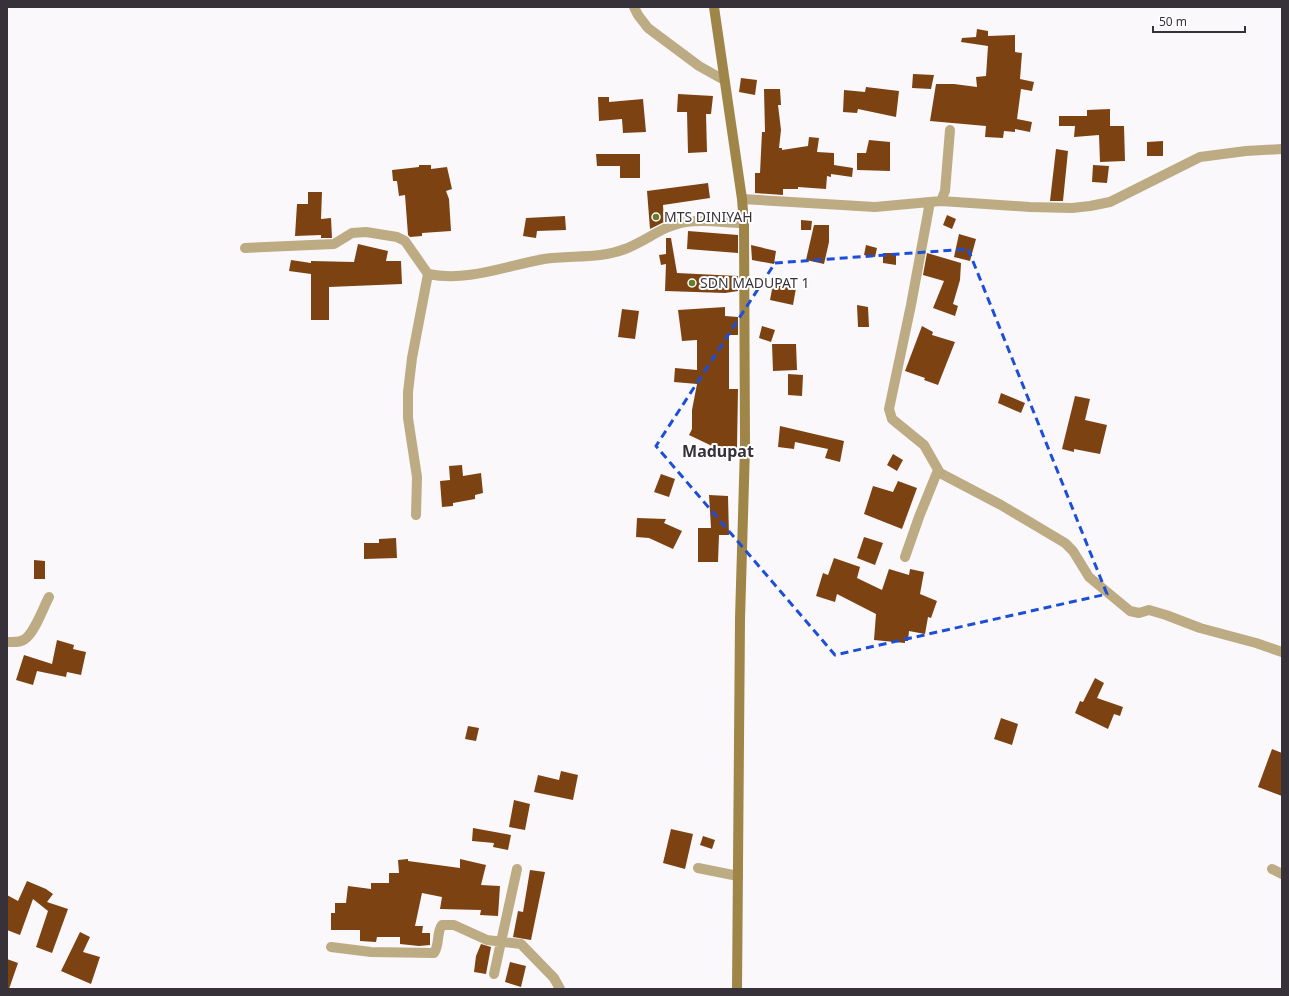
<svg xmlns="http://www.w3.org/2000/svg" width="1289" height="996" viewBox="0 0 1289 996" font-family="'Noto Sans',sans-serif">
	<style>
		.building { fill: #7d4211 }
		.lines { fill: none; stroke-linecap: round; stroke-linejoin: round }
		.street { stroke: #bdab84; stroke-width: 10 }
		.secondary { stroke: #9f8548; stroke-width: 10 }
		.marked { fill: none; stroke: #1d4ed8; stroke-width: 3; stroke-dasharray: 8 5; stroke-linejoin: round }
		.poi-dot { fill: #677c2d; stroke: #fff; stroke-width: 1.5 }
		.labels { text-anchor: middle; stroke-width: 4; stroke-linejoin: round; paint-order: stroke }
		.poi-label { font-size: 14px; fill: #37323a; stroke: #fff; text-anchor: start }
		.quarter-label { font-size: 16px; font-weight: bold; fill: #37323a; stroke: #fff }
	</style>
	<rect width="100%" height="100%" fill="#fbf8fc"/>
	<path class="building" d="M977 29 988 31V36L1015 35V52L1022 53 1020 79 1034 82 1032 91 1021 89 1017 119 1032 122 1030 132 1015 129V132L1004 131 1003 138 985 137 986 126 930 121 936 84H954L977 87 976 77 986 76 988 46 961 42 962 38 976 37Z
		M913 74 934 75 931 89 912 88Z
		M741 78 757 80 755 95 739 92Z
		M866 87 899 91 896 117 858 109 857 113 843 112 844 90 865 92Z
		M764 89H780L781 105H778L781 130 779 148H782V150L808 146 809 137 819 138 817 152 834 153V165L853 168 852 177 831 174V177L827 176 826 189 798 187V189H783V195L755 193V173H760L762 132H765Z
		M678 94 713 96 711 114H706L707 152 688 153 687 112H677Z
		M598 97H609V102L643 99 646 132 623 133 622 119 599 121Z
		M1110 109V126H1124L1125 161 1100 162 1099 135 1074 137 1075 126H1059V116H1087V110Z
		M869 140 890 142V171L857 170V153H866Z
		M1163 141V156H1147V142Z
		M1056 149 1068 151 1063 201H1050Z
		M596 154H640V178H620V166H597Z
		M419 165H431V169L447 167 452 189 446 191 449 199 451 231 422 233V236L410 237 408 235 405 195 399 196 397 181H393L392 170 419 167Z
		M1093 165 1109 166 1107 183 1092 182Z
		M708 183 710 198 663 205 664 222 650 229 647 191Z
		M308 192H322L321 219 331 218 332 238H321V235L295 236 297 204H308Z
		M947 215 956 219 952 229 943 225Z
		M565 216 566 230 537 231 536 238 523 236 526 218Z
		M801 220 812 221 811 230H801Z
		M814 225H829V242L824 264 806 260Z
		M688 231 738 235V253L687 249Z
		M959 234 976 239 970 261 954 257Z
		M666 238H671L677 273 738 276V291L725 293 665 291 666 264 661 265 659 255 666 254Z
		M358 244 388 251 386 261H401L402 284 329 287V320H311V274L289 271 291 260 311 263V261L354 262Z
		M751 245 776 251 774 264 752 260Z
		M866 245 877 248 875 257 864 255Z
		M883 253H896V265L883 263Z
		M927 253 961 263 960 280 953 304 958 306 955 316 933 308 944 281 923 275Z
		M773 284 796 288 793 305 770 300Z
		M857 305 868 307 869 327H858Z
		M725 307V316L738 317V335H729V389H738L737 448 712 447V446L689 435 692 429V410L697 384 674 382 675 368 697 370V340L682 341 678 310Z
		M622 309 639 311 635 339 618 337Z
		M762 326 775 330 771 342 759 338Z
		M922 326 933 332 932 335 955 342 938 385 924 380 925 378 905 371Z
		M772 344H796L797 370 773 371Z
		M788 374 803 375 802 396 788 395Z
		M1001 393 1025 403 1021 413 998 403Z
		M1075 396 1090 399 1085 420 1107 425 1100 454 1074 449V452L1062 449Z
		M780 426 844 441 840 462 825 458 828 449 795 442 794 449 778 447Z
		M893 454 903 460 897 471 887 465Z
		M462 465 463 476 481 473 483 493 475 495V499L453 503V506L442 507 440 481 450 480 449 466Z
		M661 474 675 479 669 497 654 492Z
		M898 481 917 488 902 529 864 514 873 486 893 492Z
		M709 495 728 496 729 535H719L718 562H698V528H711Z
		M637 518 666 519 664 523 682 531 673 549 649 538 636 537Z
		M864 537 883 543 875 565 857 558Z
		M396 538 397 558 364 559V543H379V539Z
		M834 558 860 567 857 578 882 590 889 569 909 575 910 569 924 572 920 594 937 601 931 618 928 617 925 634 909 631 908 641H905V643L874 640 876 614 837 594 835 602 816 596 823 573 828 575Z
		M34 560 45 561V579H34Z
		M57 640 74 645 73 649 86 652 81 675 67 672 66 677 37 671 33 685 16 680 24 655 52 664Z
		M1095 678 1104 683 1097 698 1123 707 1120 716 1114 714 1108 729 1075 713 1080 701 1083 702Z
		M1001 718 1018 724 1012 745 994 739Z
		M468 726 479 728 476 741 465 739Z
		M1272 749 1282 753V796L1258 787Z
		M561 771 578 775 573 800 534 792 538 775 559 780Z
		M514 800 530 804 525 830 509 827Z
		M473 828 511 835 508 850 493 847 494 843 472 841Z
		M671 829 693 834 685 869 663 863Z
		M703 836 715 840 712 849 700 845Z
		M408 859V861L460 868V859L486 865 481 885 500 886 498 916 480 915 481 910 440 909 442 897 422 893 415 926H423L422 933H430V945L419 946 400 944V937H377L376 942 360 941V930H331V913H335V903H346L348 886 371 889V883H389V873H399L398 860Z
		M530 870 545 872 531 940 513 937 518 911 523 912Z
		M27 881 46 889 53 894 47 902 68 909 52 953 36 947 48 911 33 899 20 935 7 930V895L18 901Z
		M80 932 90 937 83 952 100 957 91 984 61 971Z
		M481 944 491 947 486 974 474 972 476 956Z
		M7 959 18 963 9 989H7Z
		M510 962 526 966 521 987 505 982Z"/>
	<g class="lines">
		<path class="street" d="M634 7 638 15 648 28 699 66 724 80
			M742 199 875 207 941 201 945 191 950 130
			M941 201 1030 207 1072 208 1090 206 1110 202 1200 157 1246 151 1282 149
			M930 202 911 305 889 409 892 419 924 445 940 473 1001 505 1065 543 1073 551 1089 577 1130 611 1139 613 1149 610 1166 615 1200 628 1256 643 1282 652
			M245 248 334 244 352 233 366 232 397 237 405 241 428 274C468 282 505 266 544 259 571 255 600 259 625 249 646 241 664 225 686 222 705 219 725 223 744 223
			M416 515 417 477 408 418V392L412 358 428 274
			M905 557 919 517 938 470
			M7 642C13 642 20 643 25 639 35 632 43 608 49 597
			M698 868 738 876
			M1272 869 1282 874
			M331 947 371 952 434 953C440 945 436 933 442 925H454L487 940 521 944 554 978 560 989
			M494 974 517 869"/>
		<path class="secondary" d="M714 7 742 199 744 223 745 447 740 619 737 989"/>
	</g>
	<path class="marked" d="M968 249 1107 594 835 655 656 446 775 263Z"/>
	<g class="poi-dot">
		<circle cx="656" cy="217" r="4"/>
		<circle cx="692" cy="283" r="4"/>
	</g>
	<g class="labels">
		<g class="poi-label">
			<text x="664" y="222">MTS DINIYAH</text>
			<text x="700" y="288">SDN MADUPAT 1</text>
		</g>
		<g class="quarter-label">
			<text x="718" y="457">Madupat</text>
		</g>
	</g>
	<rect width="1289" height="996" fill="none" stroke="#37323a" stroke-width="16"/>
	<path d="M1153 26v6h92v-6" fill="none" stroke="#37323a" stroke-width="2"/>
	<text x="1159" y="26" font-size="12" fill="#37323a" stroke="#ffffff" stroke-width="3" paint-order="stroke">50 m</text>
</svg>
